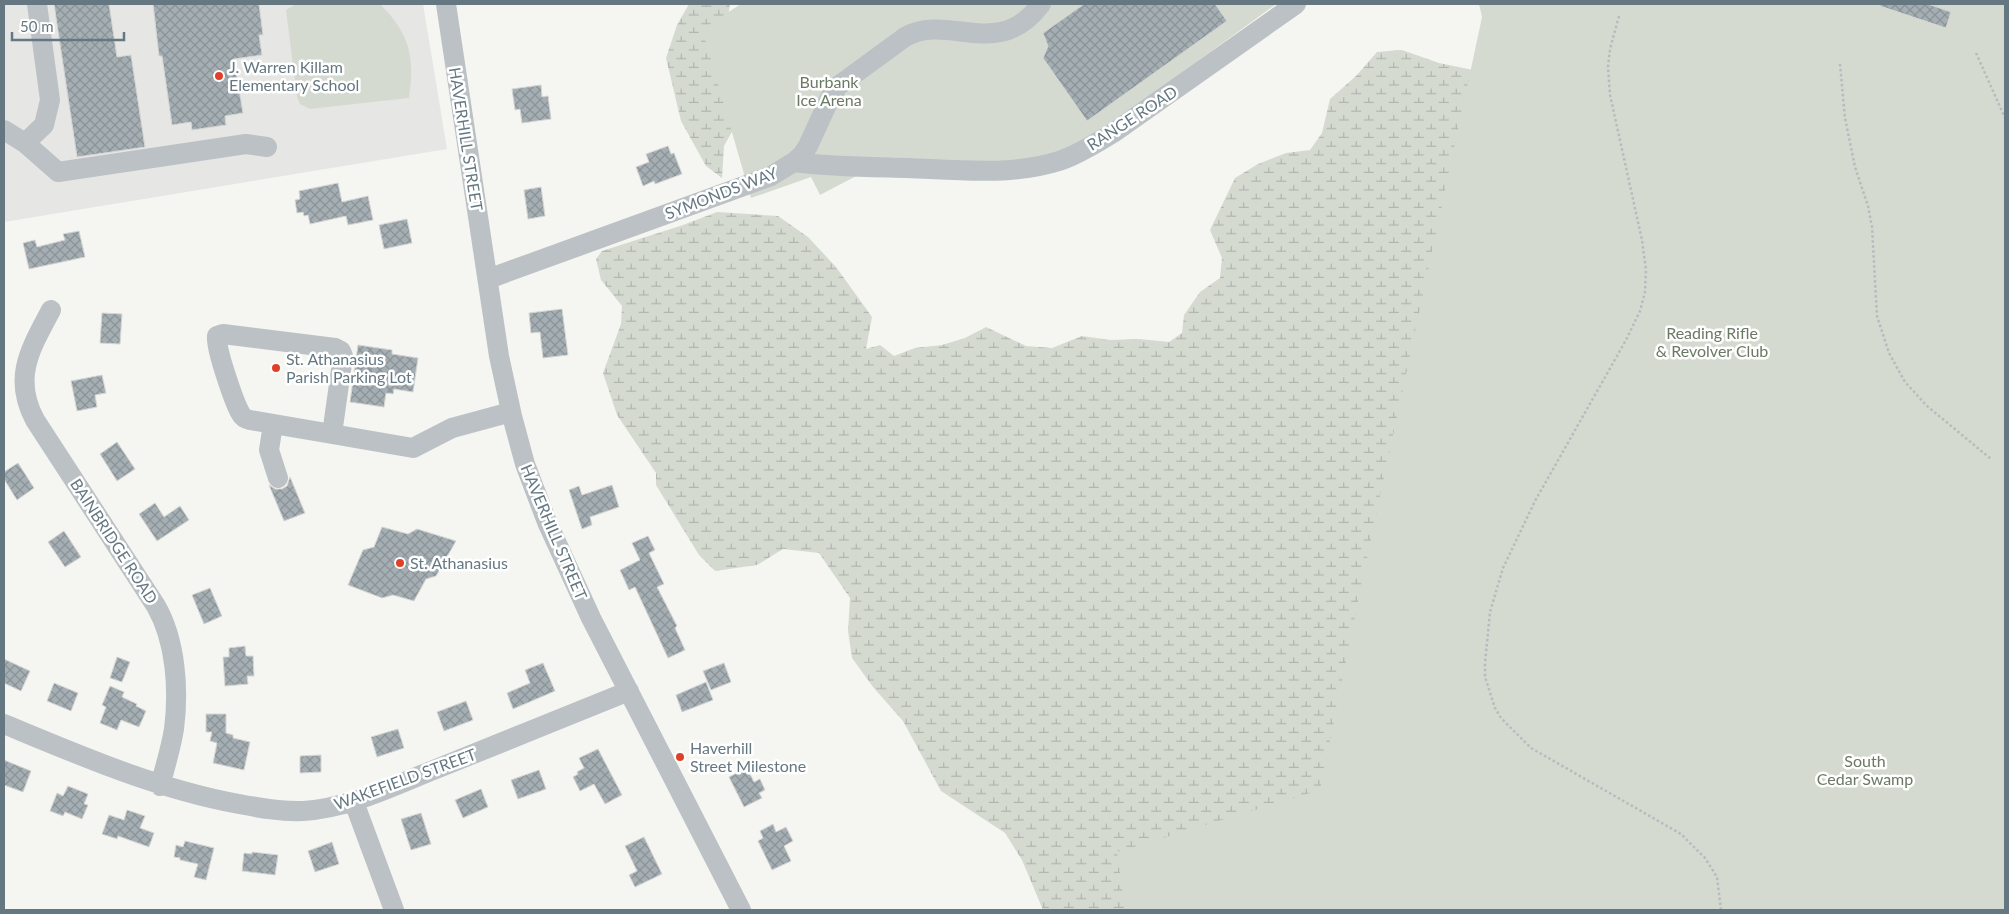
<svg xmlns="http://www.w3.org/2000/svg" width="2009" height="914" viewBox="0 0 2009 914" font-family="Lato,sans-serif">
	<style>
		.built { fill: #e6e6e5 }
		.wetland { fill: url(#wetland-marsh) }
		.park { fill: #d5dad1 }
		.building { fill: url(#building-cross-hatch); stroke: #d6d6d4 }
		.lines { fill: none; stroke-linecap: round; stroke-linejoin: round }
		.path { stroke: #b8bbbd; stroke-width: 2.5; stroke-dasharray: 2.5 2.5; stroke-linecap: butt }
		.minor { stroke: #bbc1c4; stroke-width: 20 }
		.poi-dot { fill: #df4128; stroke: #fff; stroke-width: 2 }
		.labels { text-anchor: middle; stroke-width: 5; stroke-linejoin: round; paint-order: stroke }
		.poi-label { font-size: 16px; fill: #657882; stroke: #fff; text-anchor: start }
		.park-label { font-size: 16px; fill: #6a7963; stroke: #fff }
		.street-label { font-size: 16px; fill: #657882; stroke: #fff }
	</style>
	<defs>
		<pattern id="wetland-marsh" width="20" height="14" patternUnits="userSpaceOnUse" patternTransform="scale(1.25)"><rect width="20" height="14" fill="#d5dad1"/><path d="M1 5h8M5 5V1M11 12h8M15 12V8" fill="none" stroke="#b0b6af"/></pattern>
		<pattern id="building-cross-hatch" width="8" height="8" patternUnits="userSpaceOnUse" patternTransform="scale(1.25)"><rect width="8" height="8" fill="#a5afb3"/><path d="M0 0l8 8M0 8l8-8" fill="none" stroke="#8a9397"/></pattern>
	</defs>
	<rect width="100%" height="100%" fill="#f5f5f1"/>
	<path class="built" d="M4 4H423L447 149 4 222Z"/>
	<path class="wetland" d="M689 4H730L727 23 748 103 724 146 722 178 706 166 681 121 666 58 677 25Z
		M1402 50 1439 63 1478 71 1690 910H1043L1022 860 1005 833 941 791 903 721 873 687 852 658 848 631 850 598 819 553 783 549 757 565 715 571 699 555 656 485V473L617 415 603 373 621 324 622 306 601 280 596 259 602 251 683 225 717 212 778 216 808 237 836 267 872 317 866 349 880 345 894 356 915 348 942 345 965 338 986 327 1026 346 1052 348 1082 336 1110 340 1139 339 1169 342 1182 333 1184 315 1200 292 1220 278 1222 258 1210 230 1235 178 1258 164 1286 153 1310 150 1322 133 1330 99 1356 76 1377 52Z"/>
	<path class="park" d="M296 4H380C410 34 415 57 409 98L310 109 300 104 297 97 286 10Z
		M741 4H1276L1087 142 1028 162 881 163 820 195 811 177 751 198 702 29Z
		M1479 4H2005V910H1125L1117 852 1320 790 1368 553 1482 17Z"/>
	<path class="building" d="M54 4H109L117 57 131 55 145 147 77 157Z
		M153 4H259L263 35H259L262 55 234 59 243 113 225 116 226 125 192 130 191 122 172 125 162 56H159Z
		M1084 4H1215L1227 21 1087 121 1043 58 1048 46 1043 33Z
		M1880 4H1928L1951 12 1946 28 1880 6Z
		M541 85 542 97 548 96 551 119 522 123 520 109 515 110 512 89Z
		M668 146 671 154 674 153 682 174 655 184 654 181 643 186 636 167 649 162 646 154Z
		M338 183 342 202 368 196 373 220 348 225 346 216 310 224 308 215 304 216 303 212 297 213 295 200 300 199 299 191Z
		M541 187 545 216 528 219 524 190Z
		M407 219 412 243 384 249 379 225Z
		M79 231 85 257 29 269 23 243 35 240 37 247 65 240 63 234Z
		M562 309 568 355 543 358 540 332 531 333 529 313Z
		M102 313 122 314 120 344 100 343Z
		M358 345 392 350V354L418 358 413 392 394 389 393 394 386 393 384 407 350 402Z
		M102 375 106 393 95 395 97 407 77 411 71 381Z
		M117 442 135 469 117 481 100 454Z
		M18 463 34 488 17 500 4 479V472Z
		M290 477 305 513 284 521 269 485 275 489H282L287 486Z
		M612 485 619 507 590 517 592 525 582 529 569 490 579 486 582 495Z
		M155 503 164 517 180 506 189 520 157 541 139 514Z
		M382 527 408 534 417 529 456 541 436 576 426 579 414 601 393 595 382 598 348 585 363 550 374 547Z
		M64 531 81 557 65 567 48 542Z
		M648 536 655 550 649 553 664 584 657 587 677 626 675 628 685 650 668 658 635 587 629 590 620 570 640 560 632 543Z
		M210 588 222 616 204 624 192 595Z
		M245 646 246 656H253L254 676H247L248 684 225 686 223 657H229V648Z
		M117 657 130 662 122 682 110 678Z
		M4 659 30 671 21 691 4 683Z
		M543 663 555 691 513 709 507 693 530 683 525 670Z
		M724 663 731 682 711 690 703 671Z
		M706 682 713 700 682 712 676 695Z
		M54 683 78 693 71 711 47 701Z
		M110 686 124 692 122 697 137 704 136 706 146 711 139 727 121 720 117 730 100 723 106 707 102 705Z
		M466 701 473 720 444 731 437 712Z
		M206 714H226V733L233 735V738L250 742 244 770 213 763 217 743 210 741 212 732H206Z
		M398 729 404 748 377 757 371 737Z
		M598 749 622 795 605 804 594 784 580 791 573 777 578 774 577 772 584 768 579 758Z
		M321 755V772L300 773V756Z
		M4 760 31 771 23 792 4 785Z
		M747 768 754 782 760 779 765 790 759 793 762 798 744 807 729 777Z
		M539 770 546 789 518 799 511 780Z
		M68 786 88 794 84 804 88 805 82 819 65 812 63 816 50 811 57 793 63 796Z
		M481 789 488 807 463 818 455 800Z
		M127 810 145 816 140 828 154 833 149 847 118 836 117 839 102 834 109 815 124 820Z
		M421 813 431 844 411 850 401 819Z
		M773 824 776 832 786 827 793 841 784 846 791 861 772 870 758 841 763 838 760 831Z
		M644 837 662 874 635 887 629 875 637 871 625 846Z
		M185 841 214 848 206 880 194 877 198 864 180 860V858L174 857 176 845 183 847Z
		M332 842 339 864 315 872 308 851Z
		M252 852 278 855 275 875 242 871 244 853 252 854Z"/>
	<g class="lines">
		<path class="path" d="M1619 16 1610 49 1608 67 1610 95 1642 240 1646 270 1645 292 1640 311 1626 340 1535 501 1503 568 1490 612 1485 663V677L1495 708 1501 718 1531 748 1681 834 1705 858 1717 877 1721 910
			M1976 53 2005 118
			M1840 64 1845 118 1855 167 1868 206 1872 227 1877 316 1889 353 1905 382 1927 406 1991 459"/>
		<path class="minor" d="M446 4 499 356 512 416 525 464 547 522 591 618 741 910
			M4 130 25 143 58 172 246 144 267 147
			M25 143 44 125 50 100 37 4
			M794 162C832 167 870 167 908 168 957 170 1012 176 1059 161 1078 155 1096 143 1113 133L1296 4
			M488 279 771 176 794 162 802 155 808 146 830 98 838 86 905 37C949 12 998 62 1041 4
			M51 310C31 348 12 377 35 420L156 606C176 641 179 690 174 729 171 748 165 767 160 786
			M273 424 269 450 278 478
			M332 434 250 420C246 419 243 418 241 414 235 405 214 344 217 336L223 334 335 348 341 351 343 356 332 434 413 448 452 428 511 412
			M4 724C81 756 157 789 239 804 260 808 282 812 303 811 350 808 393 786 436 769 500 743 565 717 629 691
			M354 802 394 910"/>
	</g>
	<g class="poi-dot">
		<circle cx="219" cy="76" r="5"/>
		<circle cx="276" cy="368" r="5"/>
		<circle cx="400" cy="563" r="5"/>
		<circle cx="680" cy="757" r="5"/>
	</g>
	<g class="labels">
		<g class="poi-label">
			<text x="229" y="73">J. Warren Killam<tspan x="229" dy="18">Elementary School</tspan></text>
			<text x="286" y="365">St. Athanasius<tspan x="286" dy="18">Parish Parking Lot</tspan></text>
			<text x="410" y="569">St. Athanasius</text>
			<text x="690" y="754">Haverhill<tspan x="690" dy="18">Street Milestone</tspan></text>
		</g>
		<g class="park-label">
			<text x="829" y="88">Burbank<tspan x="829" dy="18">Ice Arena</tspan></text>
			<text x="1712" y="339">Reading Rifle<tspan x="1712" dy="18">&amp; Revolver Club</tspan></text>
			<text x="1865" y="767">South<tspan x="1865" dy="18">Cedar Swamp</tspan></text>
		</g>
		<g class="street-label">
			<text transform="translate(1132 118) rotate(-33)" y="6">RANGE ROAD</text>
			<text transform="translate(466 139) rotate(81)" y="6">HAVERHILL STREET</text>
			<text transform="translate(721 193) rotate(-21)" y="6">SYMONDS WAY</text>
			<text transform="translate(554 532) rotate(67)" y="6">HAVERHILL STREET</text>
			<text transform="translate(114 541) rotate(57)" y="6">BAINBRIDGE ROAD</text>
			<text transform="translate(405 779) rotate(-20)" y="6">WAKEFIELD STREET</text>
		</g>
	</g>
	<rect width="2009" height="914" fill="none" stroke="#657882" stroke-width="10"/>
	<path d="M12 32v8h112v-8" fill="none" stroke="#657882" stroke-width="2.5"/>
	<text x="20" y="32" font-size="15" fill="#657882" stroke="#ffffff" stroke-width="4" paint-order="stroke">50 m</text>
</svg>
